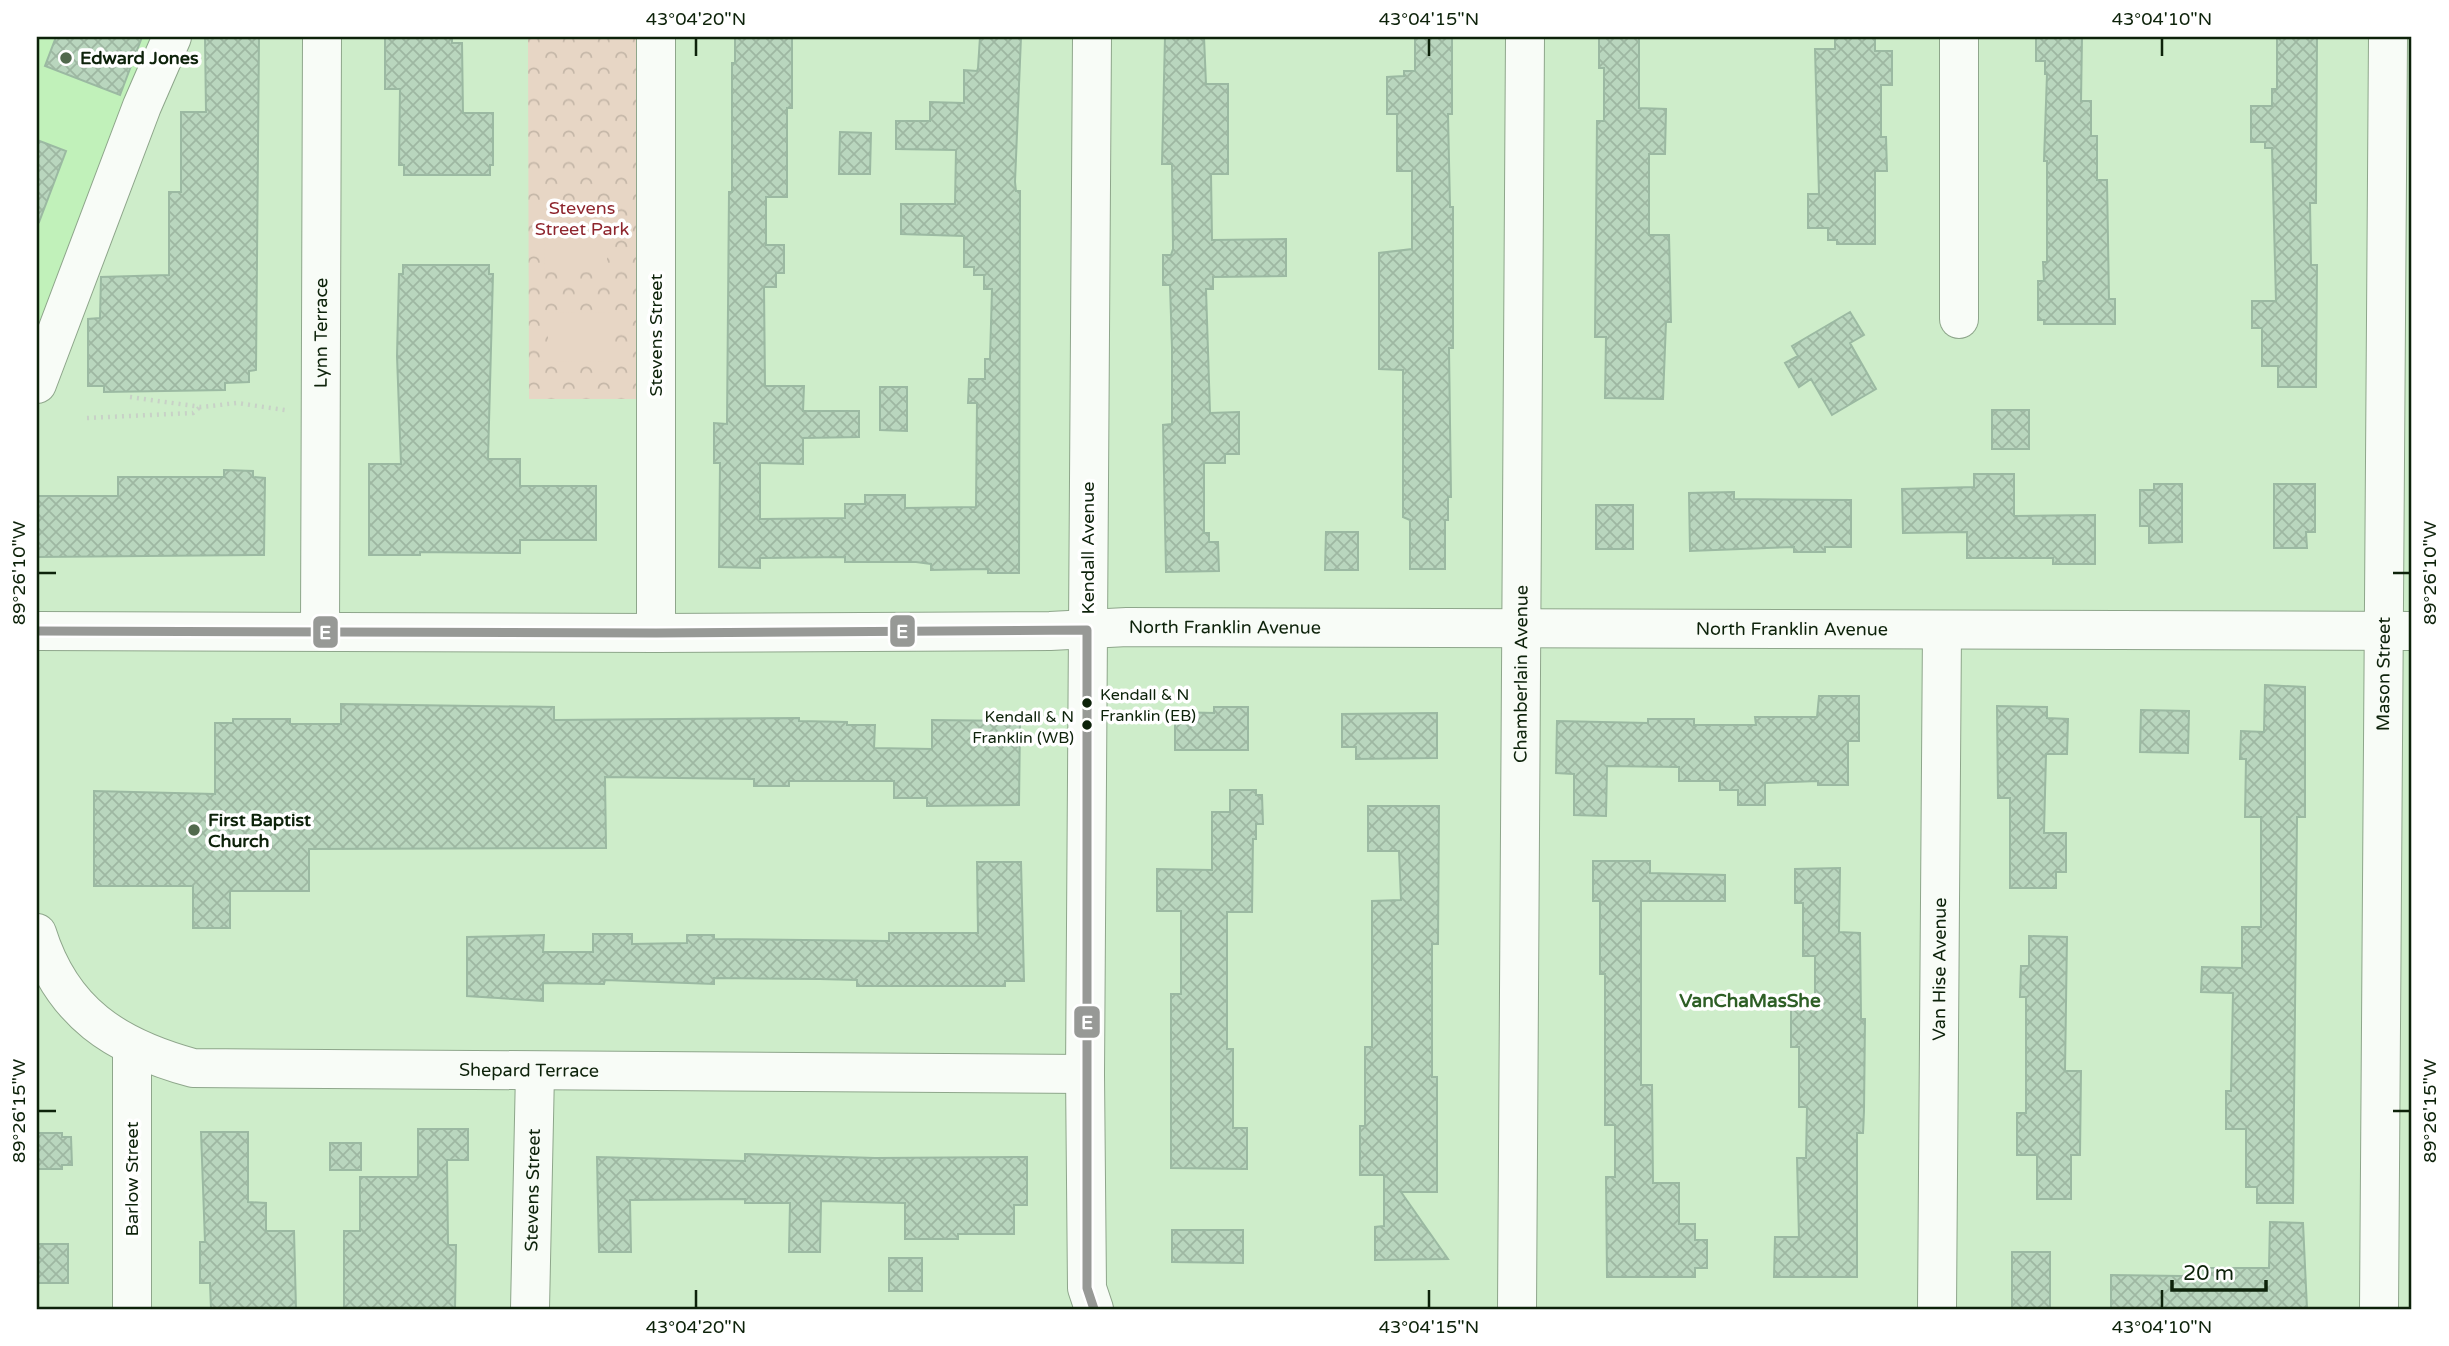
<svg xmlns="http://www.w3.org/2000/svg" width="2449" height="1346" viewBox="0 0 2449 1346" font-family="'Varela Round',sans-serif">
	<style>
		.built { fill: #c1f1ba }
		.park { fill: url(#park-crowns) }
		.pitch { fill: #e7d6c5 }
		.building { fill: url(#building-cross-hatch); stroke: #9bb9a2; stroke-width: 2 }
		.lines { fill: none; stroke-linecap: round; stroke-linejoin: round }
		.minor-casing { stroke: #8ea68b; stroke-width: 40 }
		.path { stroke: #c8d1c7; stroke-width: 4.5; stroke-dasharray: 2 5; stroke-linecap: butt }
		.minor { stroke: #f8fcf7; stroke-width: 38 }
		.bus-1-casing { stroke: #fff; stroke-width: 14 }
		.bus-1 { stroke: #979996; stroke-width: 9 }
		.ticks { fill: none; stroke: #0d220a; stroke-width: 2.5 }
		.poi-dot { fill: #51694d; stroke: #fff; stroke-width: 2.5 }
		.bus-dot { fill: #0d220a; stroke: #fff; stroke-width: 2.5 }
		.labels { text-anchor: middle; stroke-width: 7; stroke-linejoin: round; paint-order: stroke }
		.bus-label { font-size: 16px; fill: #0d220a; stroke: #fff; text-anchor: start }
		.poi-label { font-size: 18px; font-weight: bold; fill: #0d220a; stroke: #fff; text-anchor: start }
		.park-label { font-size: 18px; fill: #8e252d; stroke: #fff }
		.street-label { font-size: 18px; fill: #0d220a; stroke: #fff }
		.neighbourhood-label { font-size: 19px; font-weight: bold; fill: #2e5f26; stroke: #fff }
		.line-badge { stroke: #fff; stroke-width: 2.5 }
		.badge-label { font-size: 19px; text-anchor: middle; font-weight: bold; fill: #fff }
		.neatline { fill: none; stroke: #0d220a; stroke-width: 2.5 }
		.ticks-label { font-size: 18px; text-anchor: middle; fill: #0d220a }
	</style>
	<defs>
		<pattern id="park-crowns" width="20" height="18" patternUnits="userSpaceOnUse" patternTransform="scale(1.75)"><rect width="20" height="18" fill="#e7d6c5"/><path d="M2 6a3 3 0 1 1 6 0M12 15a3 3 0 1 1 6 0" fill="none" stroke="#c5b7a8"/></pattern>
		<pattern id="building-cross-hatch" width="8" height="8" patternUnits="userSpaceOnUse" patternTransform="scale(1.75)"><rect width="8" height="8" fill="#b9d6be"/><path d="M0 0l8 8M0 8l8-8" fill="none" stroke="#9eb7a2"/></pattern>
	</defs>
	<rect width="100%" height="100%" fill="#ceedca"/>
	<path class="built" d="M37 37H172L37 384Z"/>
	<path class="park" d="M528 37H636L637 399H529Z"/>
	<path class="pitch" d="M545 201H607V272H544Z
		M614 312V361L548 362V313Z"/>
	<path class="building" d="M56 37H142L120 95 45 66Z
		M205 37H259L256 370 249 371V382L225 383V390L104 392V386H88V319L100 318 101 277 169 275V192H181V112H206Z
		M385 37H452V43H462L463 113H493V165H490V175H404V165H399L400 89H385Z
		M735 37H792V108H787V197H766V245H784V273H776V287H764L765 386H804L803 411H859V437L803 438V464L760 463V519L845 518V504H865V495H905V508L976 507 977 403H968L969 379H985V359H990L992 289H984V275H974V267H964V236L901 234V204H955L956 150 896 149V121H930V102L964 103V70L977 71 978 68 980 37H1021L1015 182 1016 191H1020L1019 573H988V569L931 570V564L916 562H845V557L760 558V568L719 567 720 463H714V423L727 424 729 192H732V63H735Z
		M1165 37H1204L1206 84H1228V174H1211L1212 240 1286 239V276L1213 277V289H1206L1210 413 1239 412V454H1225V463H1204V533H1209V542H1218L1219 571 1166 572 1163 425 1172 424V348L1170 285H1163V255H1171L1173 249 1172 164H1162Z
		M1415 37H1452V114H1448L1450 207H1453V348H1449L1451 497H1448V520H1445V569H1410V520L1403 517V370L1379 369V253L1412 249V171H1397V114H1387V77L1404 76V71H1415Z
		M1599 37H1639V108L1666 109 1665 154H1649V235H1669L1671 322H1666L1663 399 1605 398 1606 337H1595L1597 121H1604V68H1599Z
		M1835 37H1875V51H1892V85H1881V137H1886L1887 171H1875V244H1837V240H1828V228H1808V194H1819L1815 49H1835Z
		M2036 37H2082L2081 101H2091V136H2097V180H2107L2109 299H2115V324H2044V320H2038V281H2044L2043 262H2047V161H2044L2047 74H2045V61H2036Z
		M2277 37H2317L2316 203H2310L2311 265H2317L2316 387H2278V366H2262V328H2252V301H2276L2272 148H2265V142H2251V106H2272V89H2277Z
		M840 132 871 133 870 174H839Z
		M37 140 66 151 39 222 37 221Z
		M403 265H489V274H493L488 459H520V486H596V540H520V553L420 552V555H369V464H401L397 356 399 274H403Z
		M1850 312 1864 335 1850 343 1876 389 1832 415 1811 379 1799 387 1785 363 1798 356 1792 346Z
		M880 387H907V431L880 430Z
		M1992 410H2029V449H1992Z
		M224 470 253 471V477L265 478 264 555 37 557V496H118V477H224Z
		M1974 474H2014V516L2095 515V564H2053V558H1967V532L1903 533 1902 489 1974 487Z
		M2154 484H2182V542L2149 543V526H2140V490H2154Z
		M2274 484H2315V532H2306L2307 548H2274Z
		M1734 492V499L1851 500V547H1825V552H1794V547L1690 551 1689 493Z
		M1596 505H1633V549H1596Z
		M1326 532H1358V570H1325Z
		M2265 685 2305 687V817H2297L2293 1203H2257V1187H2246V1129H2226V1091H2231L2233 993 2201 992 2202 967 2242 968V927H2261V817H2245L2246 759H2240L2241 731 2264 732Z
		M1819 696H1859V741H1848V785H1818V781L1765 783V805H1738V790H1720V781H1679V767L1607 766 1606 816 1574 815V774L1556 773 1557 721 1648 723V719H1694V725H1756L1755 717H1817Z
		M341 704 554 707V720L799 718V721L847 722V725H875L874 748 932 749V720L1020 721 1019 805 927 806V798H894V781H789V786H754V779L605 777 606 848 309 849V891H230V928H193V886H94V791L215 794V723H233V719H290V724H341Z
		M1997 706 2047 707V718L2068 719 2067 754H2046L2044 833H2066V872H2056V888H2010V798H1998Z
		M1214 707H1248V750H1175V712L1214 713Z
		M2141 710 2189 711 2188 753 2140 752Z
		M1437 713V758L1356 759V747H1342V714Z
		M1230 790H1256V795H1262L1263 824H1256V839H1253L1252 912H1227V1049H1233V1128H1247V1169L1171 1168V994H1181V911H1157V869L1212 870V812H1230Z
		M1368 806H1439L1438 944H1432V1077H1437V1192H1401L1448 1259 1375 1260V1227L1384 1226V1175H1360V1126H1365V1047H1372V901L1401 900 1399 851H1368Z
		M1593 861H1650V873L1725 875V901H1641V1085H1652L1653 1183H1679V1224H1695V1240H1707V1268H1695V1277H1607L1606 1177H1615V1125H1605V974H1600V901H1593Z
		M977 862H1021L1024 981H1005V986H857V980L820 979 714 978V984L605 980 604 984 543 983V1001L467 996V937L544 935 543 952H593V934H632V944L687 943V935H714V939L889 941V933H978Z
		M1840 868 1839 932 1860 933 1861 1019H1865L1864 1111 1863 1133H1857V1277H1774L1775 1237H1799L1797 1158H1806L1807 1107H1799V1047H1791V1007H1815V956H1803V903H1795V869Z
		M2029 936 2067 937 2065 1071H2081L2080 1155H2071V1199H2037V1155H2017V1113H2026V997H2020L2021 966H2029Z
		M418 1129H468V1160H447L448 1245H456L455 1309H344V1231H360V1177H418Z
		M201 1132H248V1202L266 1203V1231H294L296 1309H211L210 1283H200V1242H205Z
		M37 1133H62V1137H71L72 1165H62V1169H37Z
		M330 1143H361V1170H330Z
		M745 1154 875 1158 1027 1157V1205H1014V1234H958V1239H905V1203L821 1201 820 1252H789L790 1203H745V1199L630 1200 631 1252H599L597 1157 745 1161Z
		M2270 1222 2303 1223 2307 1309H2111V1275L2182 1276 2197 1273V1268H2269Z
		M1172 1230H1243V1263L1172 1262Z
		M37 1244H68V1283H37Z
		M2012 1252H2050V1309H2012Z
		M889 1258H922V1291H889Z"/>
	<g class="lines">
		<g class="minor-casing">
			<g id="minor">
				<path d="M1092 37 1085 1074 1087 1288 1094 1309"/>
				<path d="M1959 319V37"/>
				<path d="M37 384 142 106 172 37"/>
				<path id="s1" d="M37 631 656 633 1050 631 1127 627 2412 631"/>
				<path id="s2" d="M320 631 322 37"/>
				<path d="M656 633V37"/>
				<path id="s3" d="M37 933C62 1013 116 1047 193 1068L1085 1074"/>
				<path d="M132 1309V1048"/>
				<path id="s4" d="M530 1309 535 1072"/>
				<path id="s5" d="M1517 1309 1525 37"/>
				<path id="s6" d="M1937 1309 1942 630"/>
				<path id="s7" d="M2379 1309 2388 37"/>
			</g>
		</g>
		<path class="path" d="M130 397 201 407 237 403 285 410
			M87 418 193 413 200 407"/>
		<use href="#minor" class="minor"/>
		<g class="bus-1-casing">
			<path id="bus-1" d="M37 631 656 633 1087 630V1288L1094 1309"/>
		</g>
		<use href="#bus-1" class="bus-1"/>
	</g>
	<path class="ticks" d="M696 38V56M1429 38V56M2162 38V56M38 573H56M2393 573H2410M38 1111H56M2393 1111H2410M696 1290V1308M1429 1290V1308M2162 1290V1308"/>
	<g class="poi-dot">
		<circle cx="66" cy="58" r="7"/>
		<circle cx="194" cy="830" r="7"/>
	</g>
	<g class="bus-dot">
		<circle cx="1087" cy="703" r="6"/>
		<circle cx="1087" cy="725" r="6"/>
	</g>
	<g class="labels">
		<g class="bus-label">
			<text x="1100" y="700">Kendall &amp; N<tspan x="1100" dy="21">Franklin (EB)</tspan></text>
			<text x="1074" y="722" text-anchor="end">Kendall &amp; N<tspan x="1074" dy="21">Franklin (WB)</tspan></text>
		</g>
		<g class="poi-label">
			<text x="80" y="64">Edward Jones</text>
			<text x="208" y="826">First Baptist<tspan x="208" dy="21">Church</tspan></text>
		</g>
		<g class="park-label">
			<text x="582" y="214">Stevens<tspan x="582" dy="21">Street Park</tspan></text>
		</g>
		<g class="street-label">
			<text dy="6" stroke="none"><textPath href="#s2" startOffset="298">Lynn Terrace</textPath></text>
			<text transform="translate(656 335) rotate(-90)" y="6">Stevens Street</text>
			<text transform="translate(1088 548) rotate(-90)" y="6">Kendall Avenue</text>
			<text dy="6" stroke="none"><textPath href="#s1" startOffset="1188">North Franklin Avenue</textPath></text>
			<text dy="6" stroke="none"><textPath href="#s1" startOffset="1755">North Franklin Avenue</textPath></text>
			<text dy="6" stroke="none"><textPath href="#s5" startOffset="635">Chamberlain Avenue</textPath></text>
			<text dy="6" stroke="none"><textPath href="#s7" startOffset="635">Mason Street</textPath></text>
			<text dy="6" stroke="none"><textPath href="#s6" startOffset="340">Van Hise Avenue</textPath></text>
			<text dy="6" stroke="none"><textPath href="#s3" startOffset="553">Shepard Terrace</textPath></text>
			<text transform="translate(132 1179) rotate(-90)" y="6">Barlow Street</text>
			<text dy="6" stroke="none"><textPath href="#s4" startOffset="119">Stevens Street</textPath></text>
		</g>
		<g class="neighbourhood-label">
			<text x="1750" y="1007">VanChaMasShe</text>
		</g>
	</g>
	<g class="line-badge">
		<rect x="889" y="614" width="27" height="34" rx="7" fill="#979996"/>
		<rect x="312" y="615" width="27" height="34" rx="7" fill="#979996"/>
		<rect x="1073" y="1005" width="28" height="34" rx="7" fill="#979996"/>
	</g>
	<g class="badge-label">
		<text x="902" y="638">E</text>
		<text x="325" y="639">E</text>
		<text x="1087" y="1029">E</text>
	</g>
	<rect width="2449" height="1346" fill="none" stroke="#ffffff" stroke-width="77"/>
	<path d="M2172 1280v10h94v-10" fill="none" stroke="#0d220a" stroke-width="3.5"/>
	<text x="2183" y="1280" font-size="21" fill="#0d220a" stroke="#ffffff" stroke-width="5" paint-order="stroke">20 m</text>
	<rect x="38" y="38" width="2372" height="1270" class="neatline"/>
	<g class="ticks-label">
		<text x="696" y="25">43°04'20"N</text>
		<text x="1429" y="25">43°04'15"N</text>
		<text x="2162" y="25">43°04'10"N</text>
		<text transform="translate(2430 573) rotate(-90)" y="6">89°26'10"W</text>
		<text transform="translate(19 573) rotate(-90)" y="6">89°26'10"W</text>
		<text transform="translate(2430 1111) rotate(-90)" y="6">89°26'15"W</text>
		<text transform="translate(19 1111) rotate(-90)" y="6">89°26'15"W</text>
		<text x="696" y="1333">43°04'20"N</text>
		<text x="1429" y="1333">43°04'15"N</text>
		<text x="2162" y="1333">43°04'10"N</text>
	</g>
</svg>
